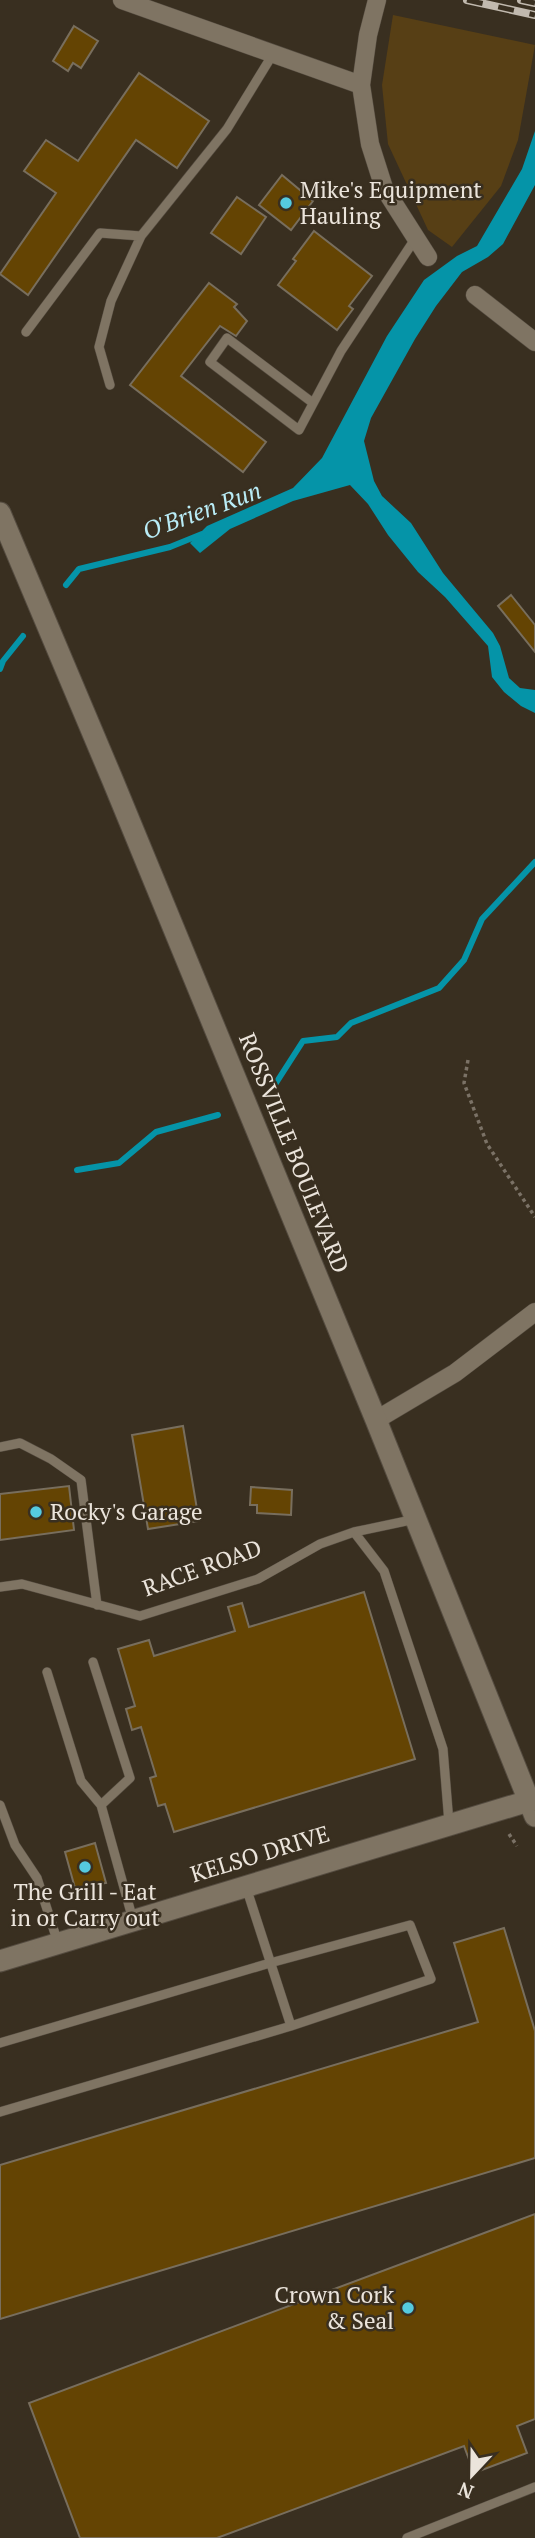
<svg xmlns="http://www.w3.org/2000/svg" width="535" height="2538" viewBox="0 0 535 2538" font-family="'PT Serif',serif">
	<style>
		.green { fill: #573f15 }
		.water { fill: #0594a8 }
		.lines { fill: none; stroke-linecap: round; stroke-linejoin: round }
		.stream { stroke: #0594a8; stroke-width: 6 }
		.building { fill: #644403; stroke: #786e5d; stroke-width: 2 }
		.lane-casing { stroke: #554c40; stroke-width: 10 }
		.street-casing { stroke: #554c40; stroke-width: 19 }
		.secondary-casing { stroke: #554c40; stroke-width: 23 }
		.path { stroke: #7b7266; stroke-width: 3.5; stroke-dasharray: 3.5 3.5; stroke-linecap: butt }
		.lane { stroke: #7f7463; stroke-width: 9 }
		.street { stroke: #7f7463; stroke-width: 18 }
		.secondary { stroke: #7f7463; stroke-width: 21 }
		.rail-casing { stroke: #c1b9ae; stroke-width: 8 }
		.rail { stroke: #392f20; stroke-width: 5; stroke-dasharray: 16; stroke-linecap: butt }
		.poi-dot { fill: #55cadf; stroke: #392f20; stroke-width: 2.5 }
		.labels { text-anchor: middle; stroke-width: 5; stroke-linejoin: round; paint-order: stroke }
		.poi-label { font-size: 23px; fill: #ebe4db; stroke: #392f20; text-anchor: start }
		.street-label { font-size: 23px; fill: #ebe4db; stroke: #392f20 }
		.water-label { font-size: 24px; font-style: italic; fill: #b9ecf6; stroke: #392f20 }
	</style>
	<rect width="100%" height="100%" fill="#392f20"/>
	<path class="green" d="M393 15 535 45 518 140 501 186 452 247 428 230 388 144 382 85Z"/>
	<path class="water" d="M535 131V185L503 244 488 257 462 272 436 306 415 339 371 418 364 441 374 481 382 496 411 523 443 573 493 633 500 646 509 678 520 688 535 690V713L521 706 504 692 492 677 488 646 445 597 418 572 388 535 368 504 350 485 293 501 230 529 200 553 190 543 207 526 293 488 322 458 387 336 424 280 457 256 477 246 522 169Z"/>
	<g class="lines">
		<path class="stream" d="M66 585 79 569 170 547 202 534
			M0 669 3 661 23 636
			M276 1083 303 1041 337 1037 351 1023 439 988 464 960 482 919 535 862
			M77 1170 119 1163 156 1132 218 1115"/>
	</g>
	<path class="building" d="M74 26 98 41 81 68 73 63 68 71 53 61Z
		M139 73 209 121 177 168 136 140 28 295 0 274 56 193 24 171 46 140 78 161Z
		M282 175 313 201 291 230 259 205Z
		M237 197 266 217 241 254 211 233Z
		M314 231 372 276 349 306 353 309 337 330 278 285 296 261 293 259Z
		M209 283 237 304 234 307 247 321 236 336 220 326 181 376 266 442 243 472 130 385Z
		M511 595 535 625V652L498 606Z
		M183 1426 199 1521 148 1529 132 1435Z
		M69 1486 74 1530 0 1540V1494Z
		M251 1487 292 1490 291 1515 257 1513V1505H250Z
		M364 1592 415 1759 174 1832 165 1804 158 1806 150 1778 156 1776 141 1727 132 1730 126 1709 135 1706 118 1649 149 1640 154 1656 235 1631 228 1607 242 1603 249 1627Z
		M95 1843 106 1883 75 1888 65 1852Z
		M504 1928 535 2031V2158L0 2319V2165L478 2022 454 1943Z
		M535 2214V2419L517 2426 527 2453 474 2473 464 2446 217 2538H80L29 2403Z"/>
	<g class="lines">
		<g class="lane-casing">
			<path id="lane" d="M26 332 100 233 141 236 227 129 273 54
				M110 385 99 347 111 301 141 236
				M313 403 227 338 210 362 299 430 341 351 415 239
				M0 1447 20 1443 51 1459 81 1480 97 1605
				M354 1532 384 1571 443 1749 449 1823
				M0 1587 22 1584 140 1616 258 1579 320 1544 354 1532 416 1519
				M93 1662 130 1778 101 1805
				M47 1672 81 1781 101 1805 133 1920
				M0 1805 15 1845 37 1878 58 1943
				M246 1887 291 2026
				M0 2043 270 1963 410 1925 431 1979 291 2026 0 2112
				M407 2538 535 2487"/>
		</g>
		<g class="street-casing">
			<path id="street" d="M122 0 361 85
				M377 0 368 35 361 85 370 144 384 188 428 257
				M475 295 535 342
				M376 1420 455 1373 535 1312"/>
		</g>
		<g class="secondary-casing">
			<path id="secondary" d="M0 513 113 781 376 1420 535 1816
				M0 1961 535 1799"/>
		</g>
		<path class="path" d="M468 1060 464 1083 487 1144 535 1217
			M509 1834 517 1846"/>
		<use href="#lane" class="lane"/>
		<use href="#street" class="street"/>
		<use href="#secondary" class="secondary"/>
		<g class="rail-casing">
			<path id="rail" d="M467 0 535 15
				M521 0 535 3"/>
		</g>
		<use href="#rail" class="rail"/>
	</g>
	<g class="poi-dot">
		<circle cx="286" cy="203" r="7"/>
		<circle cx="36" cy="1512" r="7"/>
		<circle cx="85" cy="1867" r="7"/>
		<circle cx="408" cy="2308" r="7"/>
	</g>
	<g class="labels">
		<g class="poi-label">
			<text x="300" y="198">Mike's Equipment<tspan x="300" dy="26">Hauling</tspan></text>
			<text x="50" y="1520">Rocky's Garage</text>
			<text x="85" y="1900" text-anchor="middle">The Grill - Eat<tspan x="85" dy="26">in or Carry out</tspan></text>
			<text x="394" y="2303" text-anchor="end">Crown Cork<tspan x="394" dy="26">&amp; Seal</tspan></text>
		</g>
		<g class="street-label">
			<text transform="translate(294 1153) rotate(68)" y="8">ROSSVILLE BOULEVARD</text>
			<text transform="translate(202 1568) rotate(-20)" y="8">RACE ROAD</text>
			<text transform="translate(260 1854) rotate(-17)" y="8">KELSO DRIVE</text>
		</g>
		<g class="water-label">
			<text transform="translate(202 511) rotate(-20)" y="8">O'Brien Run</text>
		</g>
	</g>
	<g transform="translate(472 2475) rotate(202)" stroke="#392f20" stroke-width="5" paint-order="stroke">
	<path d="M0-5L12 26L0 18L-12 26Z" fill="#ebe4db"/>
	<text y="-10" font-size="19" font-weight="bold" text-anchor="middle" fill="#ebe4db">N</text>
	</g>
</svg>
